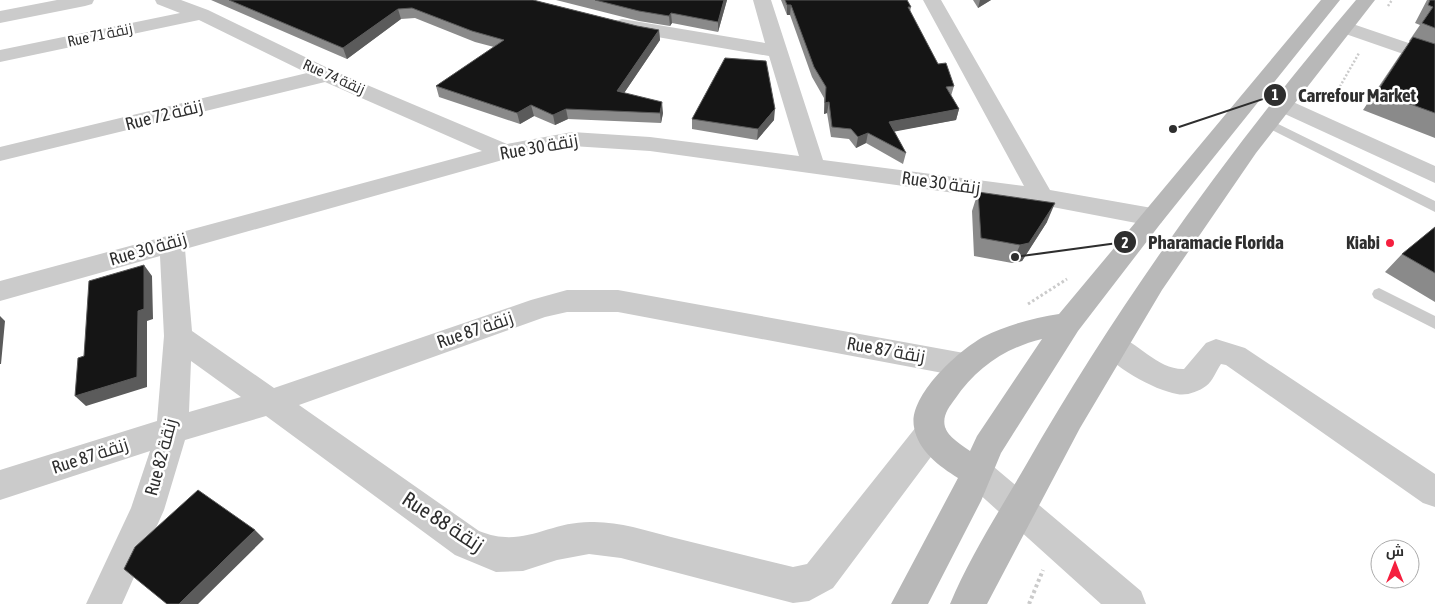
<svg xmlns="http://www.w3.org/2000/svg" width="1435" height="604" viewBox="0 0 1435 604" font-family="'Asap Condensed',Cairo,sans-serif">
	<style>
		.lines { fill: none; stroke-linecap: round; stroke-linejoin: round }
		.path-far2 { stroke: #cbcbcb; stroke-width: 2.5; stroke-dasharray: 2 2; stroke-linecap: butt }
		.path-far1 { stroke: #cbcbcb; stroke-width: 3; stroke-dasharray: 2.5 2.5; stroke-linecap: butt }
		.path { stroke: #cbcbcb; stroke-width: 4; stroke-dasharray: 3 3; stroke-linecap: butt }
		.lane { fill: #cbcbcb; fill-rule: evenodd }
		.street { fill: #cbcbcb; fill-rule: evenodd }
		.secondary { fill: #b8b8b8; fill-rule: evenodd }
		.wall { fill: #8a8a8a }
		.shaded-wall { fill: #5b5b5b }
		.building { fill: #151515; stroke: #5b5b5b }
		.poi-dot { fill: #f51f3e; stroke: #fff; stroke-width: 2 }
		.labels { text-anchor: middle; stroke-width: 5; stroke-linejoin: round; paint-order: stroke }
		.far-street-label { font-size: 15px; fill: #2e2e2e; stroke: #fff }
		.street-label { font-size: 18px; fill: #2e2e2e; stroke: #fff }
		.poi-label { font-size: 18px; font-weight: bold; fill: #2e2e2e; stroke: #fff; text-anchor: end }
		.near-street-label { font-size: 21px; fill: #2e2e2e; stroke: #fff }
		.leader { fill: none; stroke: #2e2e2e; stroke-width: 2 }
		.callout-dot { fill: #2e2e2e; stroke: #fff; stroke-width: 2 }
		.mark-label { font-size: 15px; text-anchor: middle; font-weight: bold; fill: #fff }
		.callout-label { font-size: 19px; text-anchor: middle; font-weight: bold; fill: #2e2e2e; stroke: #fff; stroke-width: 5; stroke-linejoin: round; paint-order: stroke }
	</style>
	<rect width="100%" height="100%" fill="#fff"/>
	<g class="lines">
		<path class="path-far2" d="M1388 6 1392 0
			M1330 104 1359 53"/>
		<path class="path-far1" d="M1028 304 1067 279"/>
		<path class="path" d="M1029 604 1043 570"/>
		<path class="lane" d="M1268 119 1435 201V212L1264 126 1262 123Z
			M1379 288 1435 316V329L1374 298 1372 294 1374 290Z"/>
		<path class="street" d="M57 0H94L92 4 85 6 0 23V11Z
			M155 0H181L208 10 334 71 507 144 572 132 650 137 799 156 769 56 622 31 615 29 612 25 615 21 622 19 765 43 753 0H771L823 160 1024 186 923 0H941L1050 190 1152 208 1161 211 1165 217 1161 223 1152 226 1042 205 650 151 572 146 506 159 185 249 192 331 274 388 531 300 567 290H618L964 353 974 357 979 365 974 373 964 377 618 312H567L545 317 299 405 479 531C523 549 547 522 590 522 617 521 645 530 671 537 712 547 752 557 793 567L807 564 920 422 931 418 942 422 947 432 942 442 833 588 809 601 793 603 621 558 589 554 557 560 523 571 496 572 455 555 266 416 185 440 164 510 122 604H86L131 508 150 451 0 500V470L157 421 164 336 160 256 0 301V281L482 151 325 82 0 161V147L307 73 199 20 0 62V50L180 13 157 4ZM191 361 241 397 189 412Z
			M1344 21 1435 52V65L1337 31 1334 27 1337 23Z
			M1282 97 1435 166V183L1274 109 1271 104 1274 99Z
			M1114 334C1138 342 1158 370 1184 369L1206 343 1216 339 1245 348 1435 474V507L1423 503 1226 365 1221 364C1216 371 1213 381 1206 386 1198 392 1186 396 1177 394 1154 390 1110 366 1100 346L1104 338Z
			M977 457 988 462 1141 591 1146 604H1101L966 482 961 472 966 462Z"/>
		<path class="secondary" d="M1321 0H1340L1161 223 1078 331 1001 453 981 501 928 604H891L958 478C939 466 918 451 914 427 908 396 958 351 983 337 1006 325 1034 318 1059 314ZM1042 339 977 436 970 451C962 445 948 437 945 427 942 416 949 407 955 399 976 368 1005 348 1042 339Z
			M1356 0H1375L1256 153 1162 290 1080 428 987 604H950C970 556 1000 510 1026 465 1121 299 1232 146 1356 0Z"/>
	</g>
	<path class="wall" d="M211 0H533L637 26 659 30 660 40 624 93 663 113 661 123 568 119 555 125 534 116 520 124 439 97 436 86 494 47 475 42 415 18 401 19 347 59Z
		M556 0H727L718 32 672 23 670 26 639 21Z
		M781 0H907L911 7 910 12 938 64 954 86 951 96 959 109 956 120 894 131 906 153 903 164 866 143 856 148 849 139 831 137 827 113 824 114V98L812 77 790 15H787Z
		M973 0H991L978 8Z
		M1427 0H1435V138L1363 110 1400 55 1410 41H1409L1420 25 1415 23Z
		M692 119 774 120 757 140 692 129Z
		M978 192 1047 222 1022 261 1012 263 974 256 972 211Z
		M1435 227V302L1385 272 1402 254Z"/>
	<path class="shaded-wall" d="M724 0H727L718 32V22Z
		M980 0H991L978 8Z
		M787 5H791L790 15H787Z
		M398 9 401 19 347 59 343 48Z
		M671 13 672 23 670 26 669 16Z
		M659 30 660 40 618 102 617 91Z
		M662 102 663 113 661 123 660 113Z
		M829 102 827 113 824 114 825 103Z
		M531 105 534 116 520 124 517 113Z
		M566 109 568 119 555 125 553 115Z
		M775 109 774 120 757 140 758 129Z
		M959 109 956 120 887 133 889 122Z
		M868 133 866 143 856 148 858 137Z
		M1055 203 1047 222 1022 261 1012 263 1020 245Z
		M144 265 152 276 153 319 147 321V387L86 406 75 396 138 311Z
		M0 316 5 321 1 364H0Z
		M255 530 264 539 198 604H179Z"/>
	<path class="building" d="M229 0H533L637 26 659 30 617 91 662 102 660 113 566 109 553 115 531 105 517 113 436 86 504 40 472 31 412 8 398 9 343 48Z
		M595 0H724L718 22 671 13 669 16 639 11Z
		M785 0H907L911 7H908L938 64 946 63 954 86 946 87 959 109 889 122 906 153 868 133 858 137 851 129 832 127 829 102 825 103 826 87 814 67 791 5H787Z
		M1430 0H1435V28L1422 23 1433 7 1428 5Z
		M1413 37 1435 44V113L1377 92Z
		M725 58 766 61 775 109 758 129 692 119Z
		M978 192 1055 203 1029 243 1020 245 981 238Z
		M1435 227V273L1402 254Z
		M144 265V309L138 311 137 377 75 396 78 358 84 356 89 281Z
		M198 490 255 530 179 604H167L124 569 135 547Z"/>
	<circle class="poi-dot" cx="1390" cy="243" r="5"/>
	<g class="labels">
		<g class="far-street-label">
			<text transform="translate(100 35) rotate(-12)" y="5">Rue 71 زنقة</text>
			<text transform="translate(334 77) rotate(24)" y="5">Rue 74 زنقة</text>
		</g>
		<g class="street-label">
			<text transform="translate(164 115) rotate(-14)" y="6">Rue 72 زنقة</text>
			<text transform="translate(539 147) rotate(-10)" y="6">Rue 30 زنقة</text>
			<text transform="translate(941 183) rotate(8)" y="6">Rue 30 زنقة</text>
			<text transform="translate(148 249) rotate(-16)" y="6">Rue 30 زنقة</text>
			<text transform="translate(475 330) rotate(-19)" y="6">Rue 87 زنقة</text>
			<text transform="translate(886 350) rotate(10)" y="6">Rue 87 زنقة</text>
			<text transform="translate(90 456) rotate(-18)" y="6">Rue 87 زنقة</text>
			<text transform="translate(161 457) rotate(-75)" y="6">Rue 82 زنقة</text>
		</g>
		<g class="poi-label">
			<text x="1380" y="249">Kiabi</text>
		</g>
		<g class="near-street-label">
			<text transform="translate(443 522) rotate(33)" y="7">Rue 88 زنقة</text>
		</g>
	</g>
	<path class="leader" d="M1173 129L1275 95M1015 257L1125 242"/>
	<g class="callout-dot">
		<circle cx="1173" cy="129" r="5"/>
		<circle cx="1015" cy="257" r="5"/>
		<circle cx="1275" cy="95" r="12"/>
		<circle cx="1125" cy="242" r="12"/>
	</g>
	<g class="mark-label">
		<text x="1275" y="100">1</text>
		<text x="1125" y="248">2</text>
	</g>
	<g class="callout-label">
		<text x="1357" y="102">Carrefour Market</text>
		<text x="1216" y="249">Pharamacie Florida</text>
	</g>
	<g transform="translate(1395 564)"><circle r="24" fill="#ffffff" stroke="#ababab"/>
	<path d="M0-4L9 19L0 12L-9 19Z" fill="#f51f3e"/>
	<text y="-8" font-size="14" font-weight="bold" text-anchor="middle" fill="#2e2e2e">ش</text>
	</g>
</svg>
